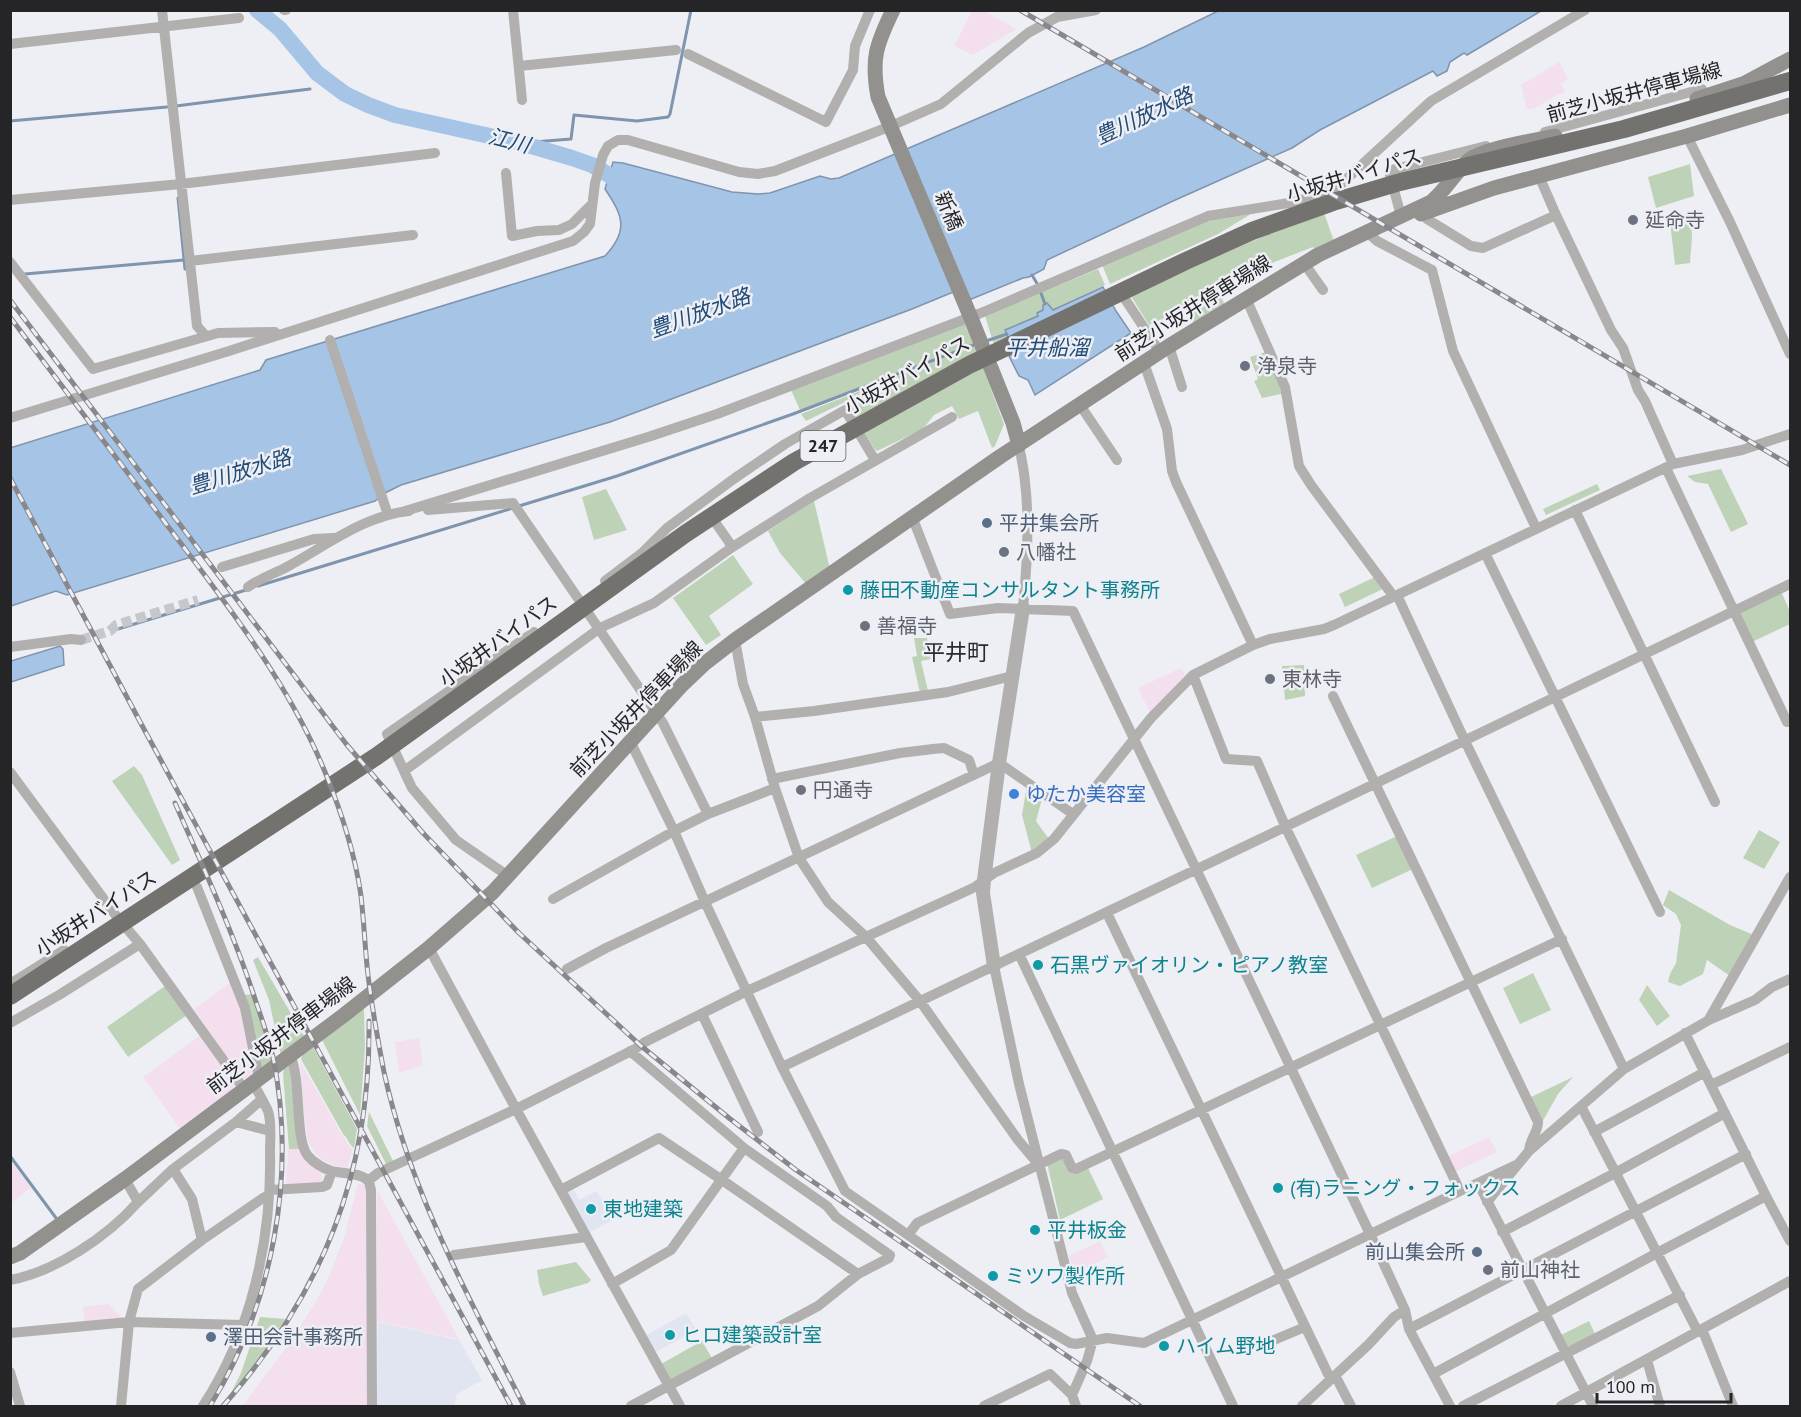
<svg xmlns="http://www.w3.org/2000/svg" width="1801" height="1417" viewBox="0 0 1801 1417" font-family="'PT Sans','Noto Sans JP',sans-serif">
	<style>
		.built { fill: #e1e4f1 }
		.industrial { fill: #f3dfee }
		.green { fill: #bed2b7 }
		.water { fill: #a6c4e6; stroke: #7f94ad; stroke-width: 1.5 }
		.lines { fill: none; stroke-linecap: round; stroke-linejoin: round }
		.stream { stroke: #7f94ad; stroke-width: 3 }
		.river { stroke: #a6c4e6; stroke-width: 16 }
		.minor-tunnel { stroke: #c6c7cb; stroke-width: 10; stroke-dasharray: 10 5; stroke-linecap: butt }
		.minor { stroke: #b1b0ae; stroke-width: 10 }
		.tertiary { stroke: #b1b0ae; stroke-width: 14 }
		.secondary { stroke: #93918e; stroke-width: 15 }
		.trunk { stroke: #74726e; stroke-width: 18 }
		.rail-casing { stroke: #88888c; stroke-width: 5 }
		.rail { stroke: #eeeff4; stroke-width: 3; stroke-dasharray: 9; stroke-linecap: butt }
		.worship-dot { fill: #6b7280; stroke: #eeeff4; stroke-width: 2 }
		.service-dot { fill: #5c6f8a; stroke: #eeeff4; stroke-width: 2 }
		.culture-dot { fill: #0f9aa8; stroke: #eeeff4; stroke-width: 2 }
		.shop-dot { fill: #3f7fe0; stroke: #eeeff4; stroke-width: 2 }
		.labels { text-anchor: middle; stroke-width: 5; stroke-linejoin: round; paint-order: stroke }
		.shield { fill: #eeeff4; stroke: #616264; stroke-width: 1.5 }
		.shield-label { font-size: 18px; font-weight: bold; fill: #252527 }
		.street-label { font-size: 20px; fill: #252527; stroke: #eeeff4 }
		.worship-label { font-size: 20px; fill: #5b616d; stroke: #eeeff4; text-anchor: start }
		.service-label { font-size: 20px; fill: #4e5e75; stroke: #eeeff4; text-anchor: start }
		.culture-label { font-size: 20px; fill: #0d838f; stroke: #eeeff4; text-anchor: start }
		.shop-label { font-size: 20px; fill: #366cbe; stroke: #eeeff4; text-anchor: start }
		.water-label { font-size: 21px; font-style: italic; fill: #204b77; stroke: #eeeff4 }
		.quarter-label { font-size: 22px; fill: #2a2b2f; stroke: #eeeff4 }
	</style>
	<rect width="100%" height="100%" fill="#eeeff4"/>
	<path class="built" d="M572 1187 579 1200 597 1191 613 1220 588 1233 565 1190Z
		M686 1313 696 1330 654 1353 645 1336Z
		M378 1322 459 1340 482 1380 457 1394 454 1406H377Z"/>
	<path class="industrial" d="M972 11H984L1016 29 973 55 954 46Z
		M1559 62 1568 79 1560 84 1565 91 1533 109H1527L1521 85Z
		M1181 668 1185 675 1150 713 1138 688Z
		M233 981 258 1072 251 1080 241 1078 194 1009Z
		M201 1035 235 1082 234 1093 181 1130 143 1077Z
		M419 1038 423 1065 399 1073 395 1042Z
		M300 1061 342 1135 350 1147 353 1149 347 1169 332 1165 319 1158 309 1144 305 1125Z
		M1489 1137 1497 1152 1454 1172 1447 1157Z
		M288 1149H300L304 1160 309 1164 318 1171H321L323 1184 286 1186Z
		M10 1160 31 1188 11 1203H10Z
		M358 1183 364 1185 367 1190 368 1406H242L291 1341 318 1298 330 1274 344 1238Z
		M377 1190 459 1339 377 1321Z
		M1100 1241 1108 1257 1074 1274 1069 1256Z
		M109 1304 122 1318 85 1323 83 1307Z"/>
	<path class="green" d="M1690 164 1694 196 1656 208 1648 177Z
		M1324 213 1334 241 1315 250 1313 247 1215 285 1225 305 1194 324 1186 309 1149 325 1131 296C1195 266 1258 237 1324 213Z
		M1251 214 1218 234 1110 284 1103 267V264L1196 223Z
		M1691 220 1692 237 1690 263 1675 265 1670 222Z
		M1098 269 1105 285 1052 310 1047 304 1044 305C1042 320 1018 325 1005 330L1008 339 994 345 985 316Z
		M964 324 967 325 1004 424 995 446 992 448 978 411 959 419 952 406 934 415 923 429 877 451 874 448 845 402 806 421 801 414 965 350 964 348 953 351 800 410 791 390Z
		M1266 352 1280 386 1281 394 1262 398 1254 381 1258 379 1250 357Z
		M1721 469 1748 524 1731 532 1708 484 1695 482 1687 476Z
		M1597 484 1600 490 1546 515 1543 509Z
		M606 489 627 530 594 540 582 497Z
		M814 501 830 569 807 585 780 553 768 531Z
		M733 555 753 584 709 616 721 635 706 645 673 598Z
		M1375 577 1383 589 1345 607 1339 594Z
		M1781 591 1790 612V624L1752 642 1738 611Z
		M914 638H927L931 659 921 661 928 691 920 693 912 657 917 656Z
		M1304 665 1305 696 1285 700 1282 666Z
		M134 766 142 775 180 860 172 865 112 781Z
		M1027 785 1042 799 1036 821 1049 839 1032 853 1022 815Z
		M1759 830 1780 842 1764 869 1743 858Z
		M1397 836 1413 869 1372 888 1356 855Z
		M1669 890 1730 925 1754 935 1730 976 1707 960 1703 974 1680 986 1668 982 1670 974 1676 963 1681 925 1676 914 1663 905Z
		M258 957 306 1039 281 1056 269 1000 253 960Z
		M1533 973 1551 1010 1520 1024 1503 988Z
		M1647 985 1670 1016 1657 1026 1639 1000Z
		M165 986 187 1015 128 1057 107 1027Z
		M256 994 272 1060 262 1069 243 995Z
		M361 1008 364 1009 365 1048 360 1115 322 1040Z
		M313 1047 357 1129 354 1148C349 1145 348 1138 343 1134L301 1059 303 1054Z
		M289 1066 300 1149H289L283 1074 284 1069Z
		M1573 1077 1558 1094 1540 1126 1529 1098Z
		M369 1112 395 1165 388 1168 367 1126Z
		M1061 1157 1070 1169 1087 1166 1103 1199 1060 1220 1047 1163Z
		M576 1262 591 1280 588 1283 543 1296 539 1284 537 1270Z
		M260 1317 285 1319 248 1375 229 1397 241 1373Z
		M1589 1321 1596 1336 1567 1347 1561 1335Z
		M702 1341 713 1360 671 1382 661 1364Z"/>
	<path class="water" d="M1218 11H1541L1467 55 1464 53 1450 62 1447 71 1437 76 1433 71 1320 130 1292 148 1173 201 1047 260 1044 269 1029 277 1023 278 969 300 963 288 912 309 610 422 401 485 385 493 375 501 67 595 56 591 11 606 10 448 260 370 266 360 605 256C629 230 623 216 605 189L613 162 623 163 732 192 758 194 770 193 820 176 831 179 839 178 1144 47Z
		M1103 287 1116 311 1131 333 1035 395 1028 380 1019 376 1009 356 1014 353 1005 330 1038 316 1037 313 1043 310V305L1047 303 1053 310Z
		M60 646 63 649 64 665 11 682V661Z"/>
	<g class="lines">
		<path class="stream" d="M176 106 310 89
			M10 121 167 107
			M521 143 571 139 574 115 637 121 668 117 670 114 691 10
			M178 198 185 269
			M25 274 184 260
			M1032 275 1038 285 1045 304
			M986 341 1007 334
			M519 506 617 476 793 414 976 344
			M258 586 513 508
			M118 629 246 590
			M10 1156 56 1218"/>
		<path class="river" d="M257 10 280 29 317 73 345 94 368 105 395 115 521 143 572 158 592 165 609 175 625 189"/>
		<path class="minor-tunnel" d="M81 640 110 631 116 625 198 600"/>
		<path class="minor" d="M162 10 197 326 205 335
			M284 10H286
			M513 10 522 100
			M10 44 239 18
			M688 54 826 122 853 70 855 46 870 10
			M519 66 676 50
			M1545 132 1702 89 1704 97
			M1687 136 1730 222 1790 354
			M506 173 512 236 537 231 559 230 572 224 592 204
			M1539 176 1556 215 1611 330 1623 348 1638 390 1645 401 1673 464
			M10 200 181 184 435 153
			M1422 214 1427 219 1471 246 1483 248 1556 215
			M1401 216 1390 175 1391 170 1486 146
			M1367 232 1377 241 1432 270 1453 351 1536 528
			M190 261 413 235
			M10 262 93 369 218 333 275 332
			M1304 263 1323 290
			M1246 298 1285 387 1299 466 1311 485 1394 597
			M1125 299 1160 352
			M330 340 388 515
			M1169 346 1182 387
			M1144 363 1167 429 1172 471 1176 482 1253 645
			M1080 405 1117 460
			M10 418 229 351 573 241 584 232 590 224 595 183 603 155 608 146 618 140H628L739 172 758 174 775 171 891 126 941 104 1028 33 1057 17 1096 10
			M1019 445C1021 457 1024 469 1025 482 1030 523 1027 567 1023 608
			M1666 468 1734 611 1790 584
			M428 510 513 503 663 723 708 814
			M1575 510 1715 802
			M402 512 648 437 717 414 981 313 1208 216 1289 203 1323 194 1341 184 1431 101 1585 10
			M913 519 950 614 998 608 1073 611 1370 1234 1405 1310 1409 1329 1450 1406
			M715 522 729 542 731 548
			M1485 553 1660 912
			M222 567 314 539 334 538
			M605 581 642 553 667 528 735 478 785 444 845 410 875 460
			M248 587C259 579 273 574 285 568 324 547 365 515 409 511
			M1397 595 1465 741 1624 1069
			M534 632 387 734 404 771 600 628 654 603 731 548 810 498 952 417
			M735 640 743 684 755 717 775 788 799 858 828 902 866 937 920 1001 1018 1140 1039 1165
			M10 647 71 639 81 640
			M1193 675 1226 759 1257 761 1286 828 1460 1191 1478 1183 1593 1406
			M1333 696 1538 1122C1538 1133 1529 1140 1529 1151
			M755 717 814 711 948 692 1012 676
			M631 743 674 831 705 902 782 1067 845 1191 1024 1316 1070 1343 1076 1344 1107 1338 1144 1343 1460 1191
			M404 771 412 788 456 840 508 876
			M10 772 117 917 140 944 244 1089
			M772 779 900 753 933 749 944 748 969 760 974 775
			M197 887 245 1008 259 1078
			M553 899 674 831 708 814 775 788
			M1107 913 1328 1374 1338 1381 1351 1406
			M429 948 516 1109 680 1406
			M1019 954 1233 1406
			M994 966 1019 1084 1072 1293 1093 1340 1087 1361 1072 1395
			M567 969 606 948 999 763 1073 814
			M10 984 64 950
			M702 1014 758 1132
			M1709 1019 1790 877
			M10 1023 59 995 140 944
			M1685 1033 1766 1196 1790 1241
			M630 1051 744 1148 827 1206 836 1217 890 1255 889 1258 858 1274 818 1306 631 1406
			M290 1055C302 1080 294 1139 308 1156 314 1163 324 1169 332 1171 341 1174 362 1172 368 1181 370 1183 370 1187 371 1190L372 1406
			M782 1067C1100 916 1417 764 1734 611L1787 722
			M1711 1085 1790 1047
			M1581 1106 1698 1332
			M236 1122 270 1131
			M1594 1132 1705 1072
			M173 1169 192 1199 202 1240
			M368 1181 378 1173 516 1109 635 1049 645 1042 747 991 960 894 975 887 994 873 1037 853 1054 839 1151 718 1193 675 1253 645 1270 639 1324 629 1334 625 1673 464 1742 450 1790 434
			M1478 1183 1516 1165
			M270 1190 322 1187 327 1185 332 1171
			M561 1190 659 1138 722 1180 858 1274
			M138 1202 173 1169 236 1122 261 1100
			M1487 1202 1529 1151 1624 1069 1709 1020 1755 1000 1772 987 1790 979
			M1502 1232 1615 1173 1725 1113
			M908 1235 917 1223 1061 1154 1066 1155 1072 1168 1076 1169 1562 939
			M454 1255 586 1237
			M10 1280C55 1272 108 1236 138 1202L125 1179
			M612 1284 671 1250 744 1148
			M1409 1329 1746 1154
			M1702 1329 1733 1406
			M10 1333 129 1322 138 1289 202 1240 263 1198 269 1195
			M1274 1340 1305 1327
			M1647 1360 1660 1406
			M10 1372 20 1406
			M1433 1374 1657 1253 1766 1196
			M121 1406 129 1322 243 1325
			M203 1406C251 1333 272 1239 270 1152 270 1140 272 1123 268 1111 264 1102 258 1092 253 1083
			M984 1406 1050 1374 1072 1395 1076 1406
			M1302 1406 1368 1345 1394 1317 1405 1310
			M1463 1406 1680 1295
			M1561 1406 1790 1281"/>
		<path class="tertiary" d="M994 966 983 893 984 880 999 763 1023 608"/>
		<path class="secondary" d="M893 10C876 45 871 59 878 97L971 318 1013 423 1019 445
			M1697 99 1743 84 1790 59
			M1421 214 1494 188 1687 136 1790 105
			M10 1257 20 1253 125 1179 344 1015 429 948 493 892 682 685 704 664 735 640 1001 456 1169 346 1318 255 1431 202C1446 190 1455 172 1469 160 1485 148 1533 141 1555 136"/>
		<path class="trunk" d="M10 996 377 756 685 534 794 462 969 365 1188 260 1252 231 1333 202 1400 182 1624 129 1790 81"/>
		<g class="rail-casing">
			<path id="rail" d="M1020 10 1790 465
				M10 300 347 745 423 833 519 933 640 1045 729 1118 796 1170 1140 1406
				M10 317C64 389 119 461 173 533 229 607 290 686 325 772 341 811 355 853 361 896 364 922 365 949 368 975 372 1007 378 1041 384 1072 410 1192 469 1298 524 1406
				M10 478 145 731 511 1406
				M175 803C204 869 235 936 257 1005 263 1022 269 1040 273 1057 297 1175 273 1304 210 1406
				M223 1406C323 1293 371 1173 369 1021"/>
		</g>
		<use href="#rail" class="rail"/>
	</g>
	<g class="worship-dot">
		<circle cx="1633" cy="220" r="6"/>
		<circle cx="1245" cy="366" r="6"/>
		<circle cx="1004" cy="552" r="6"/>
		<circle cx="865" cy="626" r="6"/>
		<circle cx="1270" cy="679" r="6"/>
		<circle cx="801" cy="790" r="6"/>
		<circle cx="1488" cy="1270" r="6"/>
	</g>
	<g class="service-dot">
		<circle cx="987" cy="523" r="6"/>
		<circle cx="1477" cy="1252" r="6"/>
		<circle cx="211" cy="1337" r="6"/>
	</g>
	<g class="culture-dot">
		<circle cx="848" cy="590" r="6"/>
		<circle cx="1038" cy="965" r="6"/>
		<circle cx="1278" cy="1188" r="6"/>
		<circle cx="591" cy="1209" r="6"/>
		<circle cx="1035" cy="1230" r="6"/>
		<circle cx="993" cy="1276" r="6"/>
		<circle cx="670" cy="1335" r="6"/>
		<circle cx="1164" cy="1346" r="6"/>
	</g>
	<circle class="shop-dot" cx="1014" cy="794" r="6"/>
	<g class="labels">
		<rect class="shield" x="800.5" y="431" width="45" height="30" rx="4.5"/>
		<g class="shield-label">
			<text x="823" y="452">247</text>
		</g>
		<g class="street-label">
			<text transform="translate(1634 92) rotate(-15)" y="7">前芝小坂井停車場線</text>
			<text transform="translate(1354 175) rotate(-17)" y="7">小坂井バイパス</text>
			<text transform="translate(949 211) rotate(67)" y="7">新橋</text>
			<text transform="translate(1193 308) rotate(-32)" y="7">前芝小坂井停車場線</text>
			<text transform="translate(907 375) rotate(-29)" y="7">小坂井バイパス</text>
			<text transform="translate(498 641) rotate(-36)" y="7">小坂井バイパス</text>
			<text transform="translate(636 709) rotate(-46)" y="7">前芝小坂井停車場線</text>
			<text transform="translate(96 913) rotate(-33)" y="7">小坂井バイパス</text>
			<text transform="translate(281 1035) rotate(-37)" y="7">前芝小坂井停車場線</text>
		</g>
		<g class="worship-label">
			<text x="1645" y="227">延命寺</text>
			<text x="1257" y="373">浄泉寺</text>
			<text x="1016" y="559">八幡社</text>
			<text x="877" y="633">善福寺</text>
			<text x="1282" y="686">東林寺</text>
			<text x="813" y="797">円通寺</text>
			<text x="1500" y="1277">前山神社</text>
		</g>
		<g class="service-label">
			<text x="999" y="530">平井集会所</text>
			<text x="1465" y="1259" text-anchor="end">前山集会所</text>
			<text x="223" y="1344">澤田会計事務所</text>
		</g>
		<g class="culture-label">
			<text x="860" y="597">藤田不動産コンサルタント事務所</text>
			<text x="1050" y="972">石黒ヴァイオリン・ピアノ教室</text>
			<text x="1290" y="1195">(有)ラニング・フォックス</text>
			<text x="603" y="1216">東地建築</text>
			<text x="1047" y="1237">平井板金</text>
			<text x="1005" y="1283">ミツワ製作所</text>
			<text x="682" y="1342">ヒロ建築設計室</text>
			<text x="1176" y="1353">ハイム野地</text>
		</g>
		<g class="shop-label">
			<text x="1026" y="801">ゆたか美容室</text>
		</g>
		<g class="water-label">
			<text transform="translate(1144 116) rotate(-25)" y="7">豊川放水路</text>
			<text transform="translate(509 141) rotate(14)" y="7">江川</text>
			<text transform="translate(700 313) rotate(-20)" y="7">豊川放水路</text>
			<text x="1047" y="355">平井船溜</text>
			<text transform="translate(240 472) rotate(-17)" y="7">豊川放水路</text>
		</g>
		<g class="quarter-label">
			<text x="956" y="660">平井町</text>
		</g>
	</g>
	<rect width="1801" height="1417" fill="none" stroke="#252527" stroke-width="24"/>
	<path d="M1597 1393v9h134v-9" fill="none" stroke="#252527" stroke-width="3"/>
	<text x="1606" y="1393" font-size="18" fill="#252527" stroke="#eeeff4" stroke-width="4.5" paint-order="stroke">100 m</text>
</svg>
